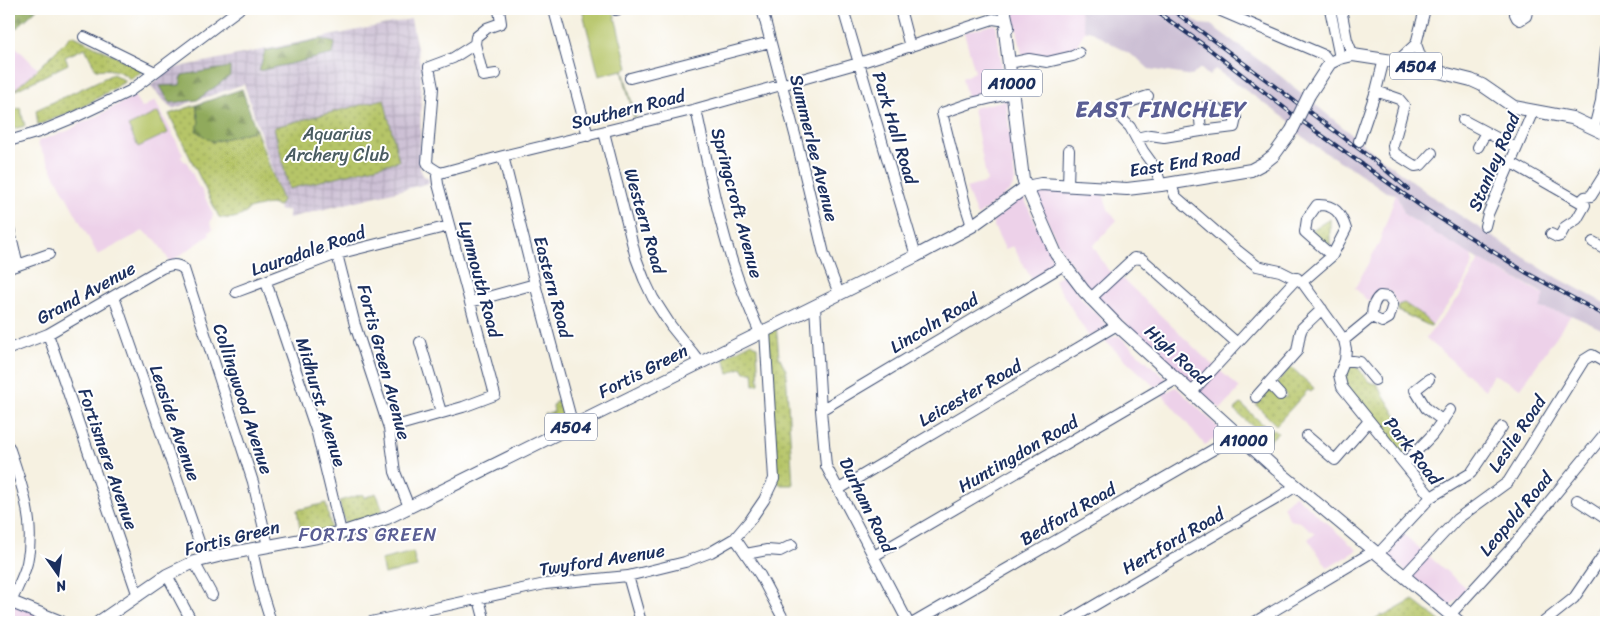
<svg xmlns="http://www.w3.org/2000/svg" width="1615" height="631" viewBox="0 0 1615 631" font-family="Sriracha,sans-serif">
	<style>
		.built { fill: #edd1e9 }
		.industrial { fill: url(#industrial-grid) }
		.railway { fill: #ccbfd4 }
		.green { fill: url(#green-dots); stroke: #687a63 }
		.forest { fill: url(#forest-firs); stroke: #566c5d }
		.pitch { fill: #b6c568; stroke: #687a63 }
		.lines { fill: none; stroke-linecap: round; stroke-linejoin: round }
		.minor-casing { stroke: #3c4c72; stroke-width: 12 }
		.major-casing { stroke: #3c4c72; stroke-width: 14 }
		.minor { stroke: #fff; stroke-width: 10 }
		.major { stroke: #fff; stroke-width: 12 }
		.rail-casing { stroke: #1b2f5e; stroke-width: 4 }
		.rail { stroke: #fff; stroke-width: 2; stroke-dasharray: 5.5; stroke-linecap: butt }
		.major-bridge-casing { stroke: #3c4c72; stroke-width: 14; stroke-linecap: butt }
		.major-bridge { stroke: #fff; stroke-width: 12 }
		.labels { text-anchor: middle; stroke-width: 4; stroke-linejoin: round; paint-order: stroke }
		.shield { fill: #fff; stroke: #5f6d8e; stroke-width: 1 }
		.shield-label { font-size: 16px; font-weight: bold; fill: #1b2f5e }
		.street-label { font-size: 18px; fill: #1b2f5e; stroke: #fff }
		.park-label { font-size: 18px; fill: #4a5c61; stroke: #fff }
		.neighbourhood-label { font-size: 19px; letter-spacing: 1px; fill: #5a5e94; stroke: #fff }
		.district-label { font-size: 22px; font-weight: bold; letter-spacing: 1px; fill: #5a5e94; stroke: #fff }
	</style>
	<defs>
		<pattern id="industrial-grid" width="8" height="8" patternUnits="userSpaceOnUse" patternTransform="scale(1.25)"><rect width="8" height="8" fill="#ccbfd4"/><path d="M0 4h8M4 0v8" fill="none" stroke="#afa4b8"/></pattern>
		<pattern id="green-dots" width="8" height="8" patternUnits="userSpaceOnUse" patternTransform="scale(1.25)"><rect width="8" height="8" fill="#b6c568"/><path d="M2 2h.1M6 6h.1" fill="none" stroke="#93a059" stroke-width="1.8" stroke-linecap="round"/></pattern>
		<pattern id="forest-firs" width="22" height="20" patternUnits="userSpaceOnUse" patternTransform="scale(1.25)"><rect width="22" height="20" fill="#90aa5c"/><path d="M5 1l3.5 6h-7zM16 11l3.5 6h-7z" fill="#758b4f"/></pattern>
	</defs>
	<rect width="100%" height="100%" fill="#fff"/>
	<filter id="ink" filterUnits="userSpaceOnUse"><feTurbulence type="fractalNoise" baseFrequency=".02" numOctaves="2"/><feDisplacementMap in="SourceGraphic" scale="10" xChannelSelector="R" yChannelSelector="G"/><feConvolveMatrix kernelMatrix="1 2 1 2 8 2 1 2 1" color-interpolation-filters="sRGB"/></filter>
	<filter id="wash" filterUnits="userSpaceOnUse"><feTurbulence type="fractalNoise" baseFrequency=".0096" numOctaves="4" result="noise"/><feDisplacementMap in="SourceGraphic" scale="20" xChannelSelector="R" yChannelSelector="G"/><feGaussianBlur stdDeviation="1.12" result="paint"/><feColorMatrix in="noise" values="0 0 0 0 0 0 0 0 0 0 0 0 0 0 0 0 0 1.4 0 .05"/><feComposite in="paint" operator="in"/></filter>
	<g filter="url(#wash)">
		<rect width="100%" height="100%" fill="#f6f1e1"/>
		<path class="built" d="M1013 9H1079L1085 31 1074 50 1047 58 1027 54 1022 55Z
			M996 24 1002 67 1003 91 968 101 962 78 975 72 964 32Z
			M9 40 38 69 9 94Z
			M134 96 142 108 155 100 183 154 181 157 184 161 187 162 198 186 201 189 213 214 210 224 213 229 209 232 210 235 170 262 156 240 143 231 98 255 38 144V141L70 130 79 124 92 119Z
			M1006 100 1015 181 1010 191 977 216 966 188 987 182 973 108Z
			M1039 189 1103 193 1108 209 1117 220 1093 246 1108 270 1124 280 1204 357 1240 388 1221 409 1188 383 1104 303 1102 305 1062 252 1035 194Z
			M1396 194 1405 215 1471 254 1473 263 1462 286 1432 325 1419 313 1404 303 1398 305 1392 293 1383 290 1377 292 1368 301 1355 288 1379 243Z
			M1023 196 1056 266 1032 280 1013 246 1005 249 992 222Z
			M1478 259 1545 295 1541 308 1571 315 1521 388 1493 374 1485 390 1426 338 1459 297 1477 264Z
			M1064 274 1084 302 1108 326 1089 337 1054 280Z
			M1118 335 1167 380 1155 387 1105 341Z
			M1176 387 1224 433 1205 445 1162 394Z
			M1295 495 1357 550 1328 568 1308 539 1315 533 1300 522 1290 520 1283 506Z
			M1402 533 1467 589 1448 608 1384 552Z
			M9 601 61 622H9Z"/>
		<path class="industrial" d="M411 19 421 68 420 169 424 177H428L429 183 289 218 288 210 280 211 279 206 282 200 244 84 172 109 150 86 170 69Z"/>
		<path class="railway" d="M1079 9H1180L1200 24 1211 25 1278 74 1367 147 1438 201 1547 272 1606 304V331L1571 315 1540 308 1545 294 1474 257 1405 215 1396 194 1386 192 1352 168 1324 152 1296 132 1298 127 1215 69 1209 76 1200 68 1192 76 1149 69 1138 59 1089 30 1085 31Z"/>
		<path class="green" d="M72 35 144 70 130 79C120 70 109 68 96 70L85 48 65 57 68 64 12 92 38 69Z
			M113 74 126 81 81 108 38 125 36 110Z
			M384 99 399 161 289 189 274 127Z
			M196 105 199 122 213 142 256 130 282 200 279 206 270 204 248 209 246 213C237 218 230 220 219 217L169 114Z
			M1330 219V251L1308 232Z
			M1404 303 1419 313 1432 325 1430 326 1398 311V305Z
			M776 325 779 356 786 370 793 485H781L774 479 765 331Z
			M752 343 757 347 759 384 754 385 753 372H745L742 367 728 374 724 357Z
			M1352 365C1364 368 1362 382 1377 384L1400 422 1416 444 1406 455H1402L1347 387 1345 373 1346 368Z
			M1291 367 1314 388 1311 392 1308 390 1276 425 1256 405 1268 392 1274 391 1285 398 1287 395 1278 386V381Z
			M560 401 566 424 553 430 545 414 554 412 553 406 555 402Z
			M1241 404 1270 431 1273 429 1278 433 1269 441 1234 410Z
			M376 493 383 510 368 518 345 524 339 501 363 494 364 498Z
			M326 503 331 528 302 540 297 510Z
			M1413 600 1441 622H1370L1381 615 1384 616Z"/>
		<path class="forest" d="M9 9H37L9 35Z
			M321 39 335 43 333 54 259 71 265 51Z
			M230 67V76L197 100 170 103 160 86 180 85 182 75Z
			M242 89 256 130 213 142 196 131 199 122 196 105Z"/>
		<path class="pitch" d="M582 9H613L628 68 623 70 636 118H634L622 70 599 76Z
			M20 108 25 126 9 130V111Z
			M158 112 168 133 138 147 128 126Z
			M413 552 417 567 384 574 381 560Z"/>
	</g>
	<g filter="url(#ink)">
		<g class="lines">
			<g class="minor-casing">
				<path id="minor" d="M762 9 797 142 824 254 839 294
					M843 9 916 256
					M900 9 910 47
					M1330 9 1340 58
					M1341 9 1347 40 1353 55
					M1518 9 1515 14 1517 18 1520 20 1526 16 1527 12 1524 9
					M554 10 588 136
					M616 10 620 9
					M1221 11 1324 55 1330 63
					M84 37 155 72
					M1399 62 1401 58 1416 44
					M1009 63 1029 59 1047 62 1073 56 1079 53
					M1421 68 1420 55 1416 44 1425 9
					M496 74 483 76 475 44 476 37 487 28 501 23 499 10
					M630 78 770 42
					M1376 91 1399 99 1404 105 1393 146 1394 153 1415 166 1421 165 1432 153
					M1148 96 1118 106 1123 120 1130 127 1143 151 1156 169 1161 185
					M1212 107 1236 118 1234 127 1201 131 1199 108Z
					M696 109C708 165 718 222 737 276 744 296 752 314 760 333
					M1463 120 1516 148
					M1594 128 1601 101 1606 49
					M604 132 636 258 644 279 653 298 671 326 700 362
					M1136 138 1150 135 1164 137 1201 131
					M9 141 39 132 73 118 130 91 239 9
					M1359 141 1376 91 1384 59
					M1478 147 1486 132
					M503 156 535 284 573 426
					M1510 162 1580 202 1585 197 1591 196 1606 172
					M440 173 503 156 696 109 859 63 993 19 1000 20
					M440 173 429 166 427 162 433 88 429 67 453 58 475 44
					M1171 184 1175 196 1238 251 1257 266 1280 271 1302 282 1344 340 1346 349 1345 360 1360 362 1375 380
					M1068 186 1069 150
					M972 226 965 204 942 113 971 103 1013 93
					M1485 226 1488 214 1533 111
					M9 228 18 265 9 268
					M1551 234 1557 237 1560 236 1565 227 1577 219 1585 205 1580 202
					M1593 242 1606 249
					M337 254 355 325 389 428 395 472 409 507
					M18 265 49 254
					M266 282 317 433 341 532
					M1302 282 1332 256 1305 232 1307 219 1317 205C1334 204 1341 213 1346 229L1332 256
					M236 292 337 254 449 226
					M114 297 205 559
					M1090 299 1134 258 1142 259 1237 343
					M470 302 535 284
					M815 306 821 410 826 466 908 622
					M48 334 138 596
					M1344 340 1372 317C1372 309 1373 301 1380 296L1388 297 1393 304 1389 318 1382 322 1372 317
					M420 342 441 412
					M9 349 48 334 162 268C170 265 176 263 184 269L253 482 268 546
					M1345 360 1339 375 1342 387 1431 497 1378 554
					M1429 379 1415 390 1426 408 1443 421
					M1269 383 1280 395
					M1192 392 1297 278
					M1256 397 1297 351 1300 334 1302 328 1322 309
					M821 410 1064 265
					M389 428 463 407 495 395 438 184 437 176 440 173
					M1307 436 1335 460 1369 421
					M9 447C22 485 36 523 27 563 24 576 16 590 11 602
					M1405 463 1432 435 1450 410
					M839 489 1117 325
					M1431 497 1471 473 1502 427
					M1577 500 1606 519
					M735 538 760 575 785 622
					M252 550 261 590 271 622
					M746 554 767 550 780 551 792 545
					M874 556 1177 379
					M194 562 212 595
					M167 575 192 622
					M628 576 641 622
					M1404 576 1457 519 1508 482 1584 360 1592 355 1606 363
					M479 599 485 622
					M1450 615 1513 546 1606 432
					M371 622 545 584 628 576 685 562 711 552 735 538 751 519 764 500 774 479 765 331
					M915 622 1216 448 1237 433
					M1066 622 1276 499 1296 486
					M1255 622 1374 551
					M1544 622 1574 598 1606 551"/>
			</g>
			<g class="major-casing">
				<path id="major" d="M1004 9 1008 27 1005 31 1023 179 1056 254 1084 291 1117 325 1277 470 1459 622
					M1309 95 1330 63 1340 58 1353 55 1399 62 1471 80 1482 85 1514 107 1572 118 1606 134
					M9 601 61 622
					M99 622 167 575 194 562 226 554 344 532 387 518 916 256 972 226 1026 187 1041 184 1127 189 1161 185 1251 170 1264 163 1274 155 1292 130"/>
			</g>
			<use href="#minor" class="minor"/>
			<use href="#major" class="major"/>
			<g class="rail-casing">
				<path id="rail" d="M1153 9 1208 48 1296 117 1425 209 1527 273 1606 316
					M1171 9 1375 161 1408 189"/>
			</g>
			<use href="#rail" class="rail"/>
			<g class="major-bridge-casing">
				<path id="major-bridge" d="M1292 130 1309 95"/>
			</g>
			<use href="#major-bridge" class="major-bridge"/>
		</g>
	</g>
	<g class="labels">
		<g class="shield">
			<rect x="1390" y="52.5" width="52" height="27" rx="4"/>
			<rect x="982" y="69.5" width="60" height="27" rx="4"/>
			<rect x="545" y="413.5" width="52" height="27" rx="4"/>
			<rect x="1214" y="426.5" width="60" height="27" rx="4"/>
		</g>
		<g class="shield-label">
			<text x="1416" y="72">A504</text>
			<text x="1012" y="89">A1000</text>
			<text x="571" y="433">A504</text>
			<text x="1244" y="446">A1000</text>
		</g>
		<g class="street-label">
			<text transform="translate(628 109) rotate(-14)" y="6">Southern Road</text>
			<text transform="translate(895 128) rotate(73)" y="6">Park Hall Road</text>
			<text transform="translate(814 148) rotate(76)" y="6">Summerlee Avenue</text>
			<text transform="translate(1185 162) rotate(-9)" y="6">East End Road</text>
			<text transform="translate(1494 162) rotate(-67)" y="6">Stanley Road</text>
			<text transform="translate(737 203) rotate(75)" y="6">Springcroft Avenue</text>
			<text transform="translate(645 221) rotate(74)" y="6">Western Road</text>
			<text transform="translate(308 251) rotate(-19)" y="6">Lauradale Road</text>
			<text transform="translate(480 279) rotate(75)" y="6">Lynmouth Road</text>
			<text transform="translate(553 287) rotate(75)" y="6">Eastern Road</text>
			<text transform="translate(86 293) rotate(-29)" y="6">Grand Avenue</text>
			<text transform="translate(934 323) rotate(-31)" y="6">Lincoln Road</text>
			<text transform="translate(1177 355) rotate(42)" y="6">High Road</text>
			<text transform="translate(384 362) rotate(75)" y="6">Fortis Green Avenue</text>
			<text transform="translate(643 371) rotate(-27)" y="6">Fortis Green</text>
			<text transform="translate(970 393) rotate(-30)" y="6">Leicester Road</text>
			<text transform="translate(243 399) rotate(72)" y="6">Collingwood Avenue</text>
			<text transform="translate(321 402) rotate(73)" y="6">Midhurst Avenue</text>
			<text transform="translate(175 423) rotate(71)" y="6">Leaside Avenue</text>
			<text transform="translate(1517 434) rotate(-56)" y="6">Leslie Road</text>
			<text transform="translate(1413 451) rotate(52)" y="6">Park Road</text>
			<text transform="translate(1018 454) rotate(-30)" y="6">Huntingdon Road</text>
			<text transform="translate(108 459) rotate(71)" y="6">Fortismere Avenue</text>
			<text transform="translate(867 505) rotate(64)" y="6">Durham Road</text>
			<text transform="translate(1068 514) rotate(-30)" y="6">Bedford Road</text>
			<text transform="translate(1516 514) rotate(-50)" y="6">Leopold Road</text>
			<text transform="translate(232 538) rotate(-14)" y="6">Fortis Green</text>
			<text transform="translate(1173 541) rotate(-30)" y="6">Hertford Road</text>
			<text transform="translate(602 560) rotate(-9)" y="6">Twyford Avenue</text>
		</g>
		<g class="park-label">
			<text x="337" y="140">Aquarius<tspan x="337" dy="21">Archery Club</tspan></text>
		</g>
		<g class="neighbourhood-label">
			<text x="368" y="541">FORTIS GREEN</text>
		</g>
		<g class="district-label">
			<text x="1161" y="117">EAST FINCHLEY</text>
		</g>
	</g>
	<rect width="1615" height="631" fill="none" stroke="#fff" stroke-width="30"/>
	<g transform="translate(58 574) rotate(166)" stroke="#ffffff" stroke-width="4" paint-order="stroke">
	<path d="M0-4L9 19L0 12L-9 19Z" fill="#1b2f5e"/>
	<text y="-8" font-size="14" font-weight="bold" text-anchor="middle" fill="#1b2f5e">N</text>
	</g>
</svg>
